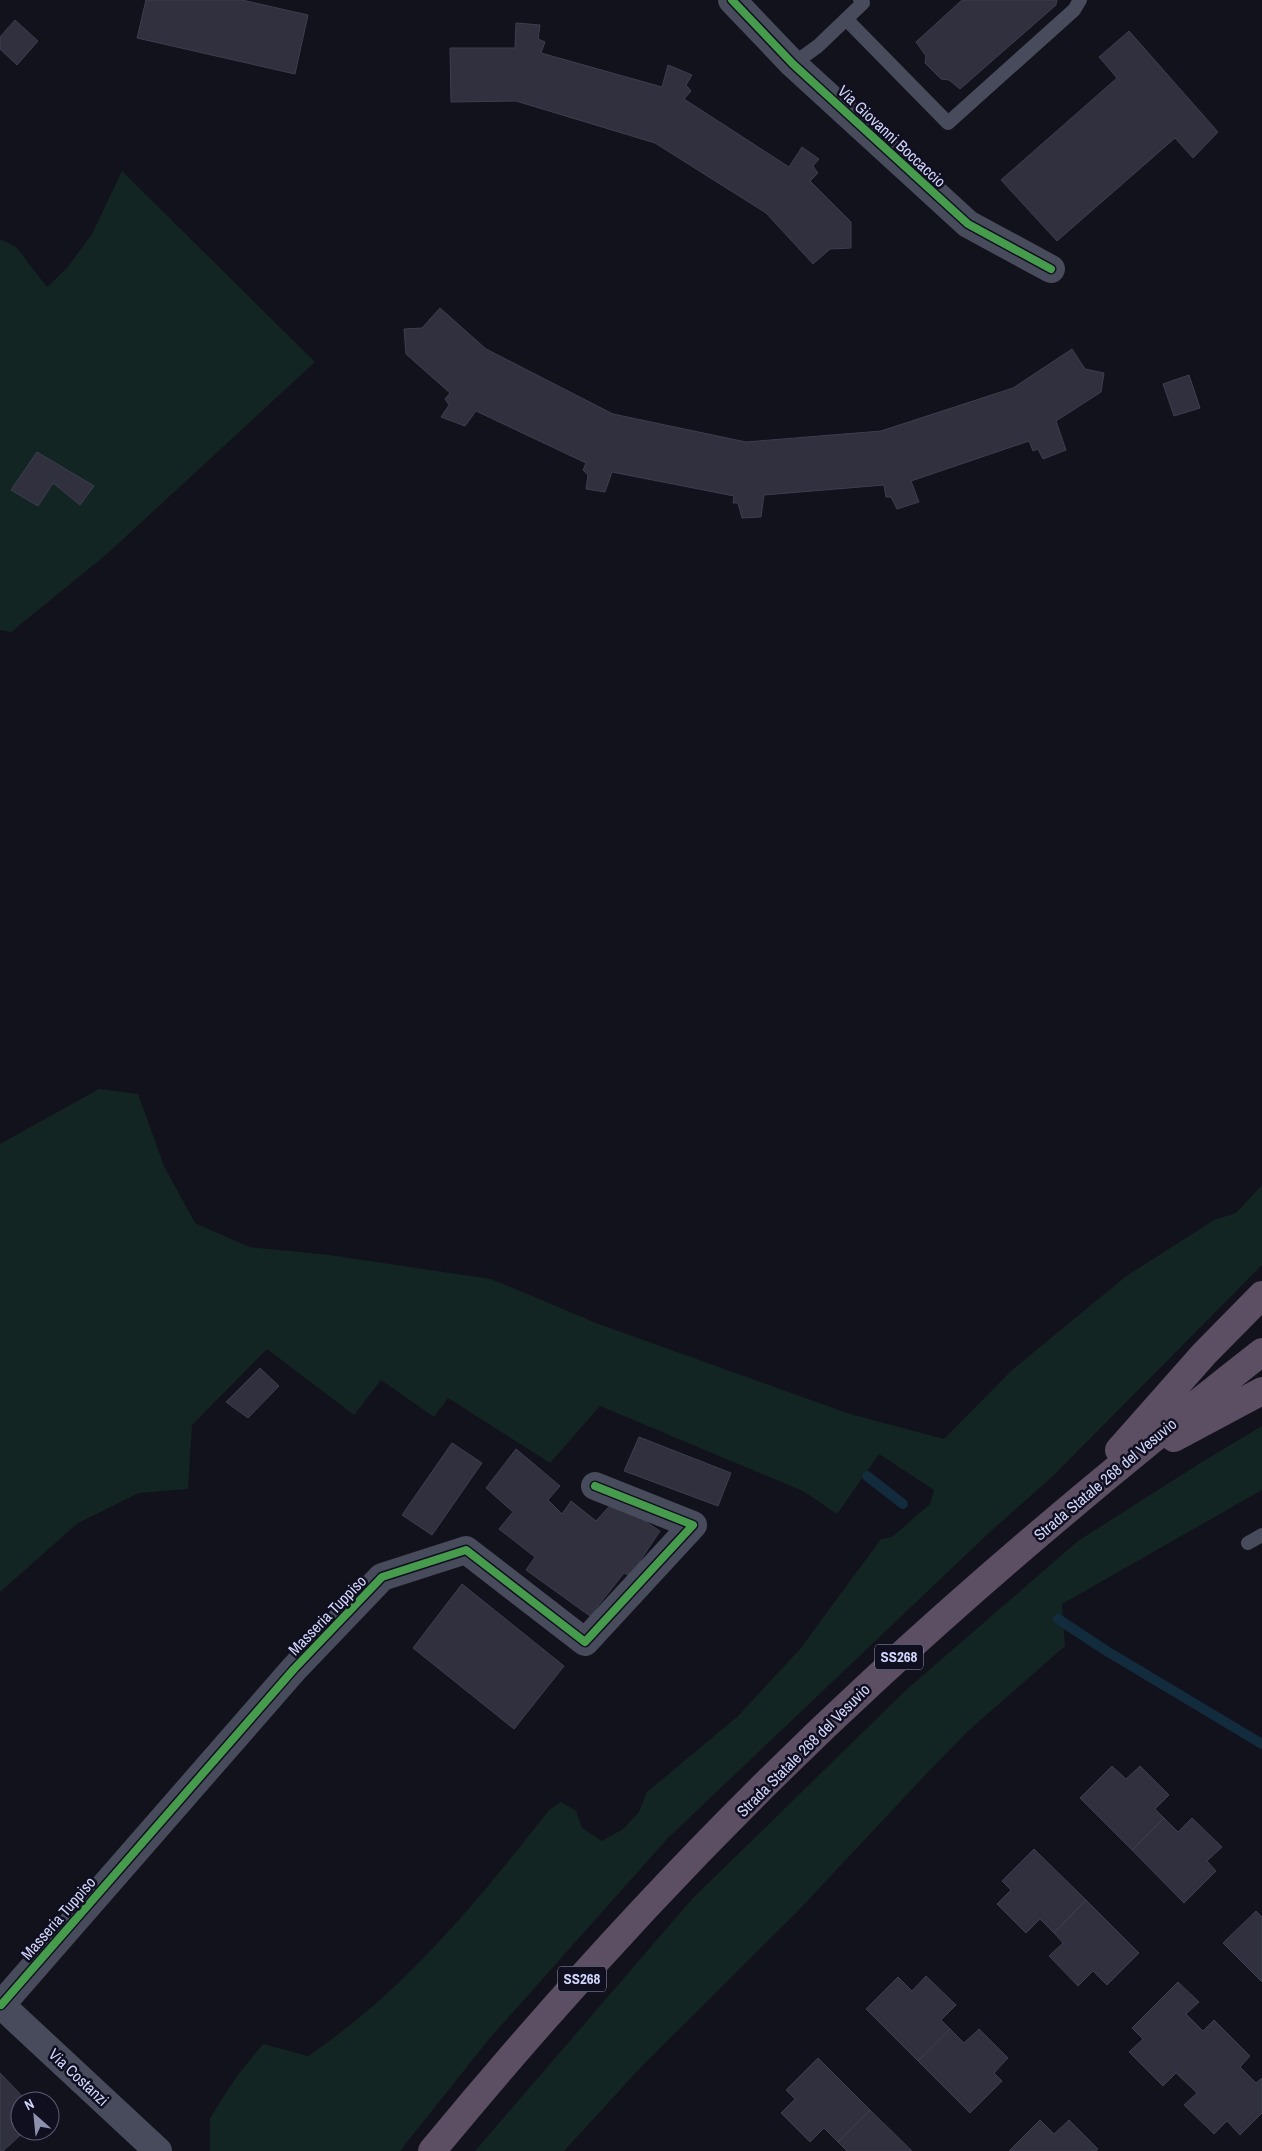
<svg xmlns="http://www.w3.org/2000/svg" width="1262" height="2151" viewBox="0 0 1262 2151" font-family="'Archivo Narrow',sans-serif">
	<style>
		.green { fill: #122522 }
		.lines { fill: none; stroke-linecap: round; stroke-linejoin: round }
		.stream { stroke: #122b3d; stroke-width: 10 }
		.building { fill: #30303e; stroke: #3d3e4f }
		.lane { stroke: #484b5b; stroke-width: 14 }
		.street { stroke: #484b5b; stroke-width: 28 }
		.highway { stroke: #5c4e63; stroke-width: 28 }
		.cycleway-casing { stroke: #0f0f1f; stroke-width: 11 }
		.cycleway { stroke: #469c4c; stroke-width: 8 }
		.labels { text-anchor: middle; stroke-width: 5; stroke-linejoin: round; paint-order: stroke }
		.shield { fill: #0f0f1f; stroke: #979ab9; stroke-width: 1 }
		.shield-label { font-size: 15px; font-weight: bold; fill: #d1d5fb }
		.street-label { font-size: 16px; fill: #d1d5fb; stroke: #0f0f1f }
	</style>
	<rect width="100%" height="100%" fill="#12121c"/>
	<path class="green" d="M122 171 315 362 107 554 11 632 0 630V239L16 247 47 287 67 268 92 234Z
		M99 1089 138 1094 164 1166 195 1223 249 1247 329 1255 491 1279 596 1323 850 1414 944 1439 1012 1370 1125 1277 1214 1220 1236 1213 1262 1185V1265L1053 1476 992 1530 667 1839 489 2039 400 2151H210V2118L237 2076 263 2044 308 2056C405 1991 479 1899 550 1809L561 1802 576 1811 582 1828 602 1841 623 1829 639 1812 647 1792 738 1716 800 1649 881 1539 892 1537 930 1504 934 1490 879 1454 837 1514 803 1491 600 1406 550 1463 448 1398 434 1417 381 1380 354 1415 267 1349 192 1425 188 1489 139 1493 78 1523 0 1592V1144Z
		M1262 1426V1490L1062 1604 1065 1646 968 1731 929 1771 796 1913 642 2066 564 2151H475L692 1899 905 1691 1078 1541 1202 1462Z"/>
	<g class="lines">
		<path class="stream" d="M867 1476 903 1504
			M1058 1619 1105 1650 1262 1744"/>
	</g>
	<path class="building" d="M146 0H242L308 15 295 74 137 38Z
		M962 0H1057L1056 5 960 89 949 80 941 79 925 63 926 56 916 42Z
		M15 20 38 41 17 65 0 49V37Z
		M516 23 540 25 538 39 545 42 541 53 662 87 668 65 692 75 686 85 691 91 684 99 789 167 802 147 819 159 813 166 818 173 810 181 851 222V248L830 249 813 264 766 213 655 143 516 101 451 102 450 48H515Z
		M1129 31 1218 132 1193 158 1175 138 1057 241 1001 180 1117 78 1099 57Z
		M440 308 486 349 613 414 746 442 881 431 1013 388 1072 349 1085 369 1104 373 1101 392 1056 421 1066 450 1043 459 1038 449 1033 451 1029 441 911 481 919 502 897 509 891 497H886L884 485 764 495 761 517 742 518 738 503H733L734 496 612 472 605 492 586 489 588 475 583 470 586 463 476 411 465 426 441 417 449 405 445 399 450 393 406 354 404 329 422 328Z
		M1189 375 1200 408 1174 416 1163 384Z
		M37 452 94 486 80 505 53 483 38 506 11 490Z
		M260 1368 279 1386 248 1418 226 1402Z
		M639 1437 731 1473 718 1506 624 1471Z
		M452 1443 482 1463 432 1535 402 1515Z
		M516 1449 560 1486 548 1500 562 1514 571 1501 596 1521 614 1501 660 1531 630 1576 624 1573 590 1616 526 1570 535 1557 499 1529 513 1512 486 1488Z
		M462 1584 564 1666 514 1729 413 1648Z
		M1112 1766 1126 1779 1140 1766 1169 1795 1155 1809 1164 1818 1132 1850 1080 1798Z
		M1164 1818 1178 1832 1192 1818 1222 1847 1207 1861 1216 1871 1184 1903 1132 1850Z
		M1034 1849 1086 1900 1054 1933 1040 1919 1026 1933 997 1904 1011 1890 1002 1881Z
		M1086 1900 1139 1953 1107 1985 1093 1971 1078 1986 1049 1956 1063 1943 1054 1933Z
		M1256 1911 1262 1917V1982L1223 1943Z
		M926 1976 956 2005 941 2020 950 2029 918 2061 866 2009 898 1977 912 1991Z
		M1178 1982 1199 2002 1186 2014 1203 2031 1214 2020 1250 2056 1240 2067 1256 2083 1262 2078V2113L1240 2135 1227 2121 1214 2134 1184 2105 1197 2093 1176 2073 1163 2086 1129 2052 1143 2039 1132 2028Z
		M950 2029 964 2043 979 2029 1008 2058 994 2073 1002 2081 970 2113 918 2061Z
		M818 2058 870 2110 838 2142 824 2128 810 2142 781 2113 795 2099 786 2090Z
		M0 2073 27 2101H20V2131H25L3 2151H0Z
		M870 2110 912 2151H847L838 2142Z
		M1040 2120 1054 2134 1069 2120 1098 2149 1096 2151H1009Z"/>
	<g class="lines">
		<path class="lane" d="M846 19 948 123 1074 10 1080 0
			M793 64 818 46 863 3 860 0
			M1248 1543 1262 1535"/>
		<path class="street" d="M732 0 793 64 968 224 1051 269
			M0 2004 158 2151
			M1 2005 294 1669 382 1577 466 1550 585 1642 693 1525 595 1486"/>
		<path class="highway" d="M1174 1438 1262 1391
			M1119 1450 1204 1354 1262 1295
			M432 2151C568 1986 715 1827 872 1682 997 1566 1128 1457 1262 1352"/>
		<g class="cycleway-casing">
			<path id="cycleway" d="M732 0 793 64 968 224 1051 269
				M1 2005 294 1669 382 1577 466 1550 585 1642 693 1525 595 1486"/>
		</g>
		<use href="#cycleway" class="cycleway"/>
	</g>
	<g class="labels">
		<g class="shield">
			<rect x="875" y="1644.5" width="48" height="25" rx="4"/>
			<rect x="558" y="1966.5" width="48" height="25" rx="4"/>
		</g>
		<g class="shield-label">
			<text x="899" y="1662">SS268</text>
			<text x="582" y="1984">SS268</text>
		</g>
		<g class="street-label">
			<text transform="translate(892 136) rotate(43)" y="6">Via Giovanni Boccaccio</text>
			<text transform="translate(1105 1479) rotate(-40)" y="6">Strada Statale 268 del Vesuvio</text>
			<text transform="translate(327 1615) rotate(-46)" y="6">Masseria Tuppiso</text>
			<text transform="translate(803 1750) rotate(-45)" y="6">Strada Statale 268 del Vesuvio</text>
			<text transform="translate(58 1918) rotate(-49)" y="6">Masseria Tuppiso</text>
			<text transform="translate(79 2077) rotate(43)" y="6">Via Costanzi</text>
		</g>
	</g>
	<g transform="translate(35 2116) rotate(333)"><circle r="24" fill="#0f0f1f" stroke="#5d5e77"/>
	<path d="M0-4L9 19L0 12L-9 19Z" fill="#8e91ad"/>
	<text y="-8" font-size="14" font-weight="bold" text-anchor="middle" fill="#d1d5fb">N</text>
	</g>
</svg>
